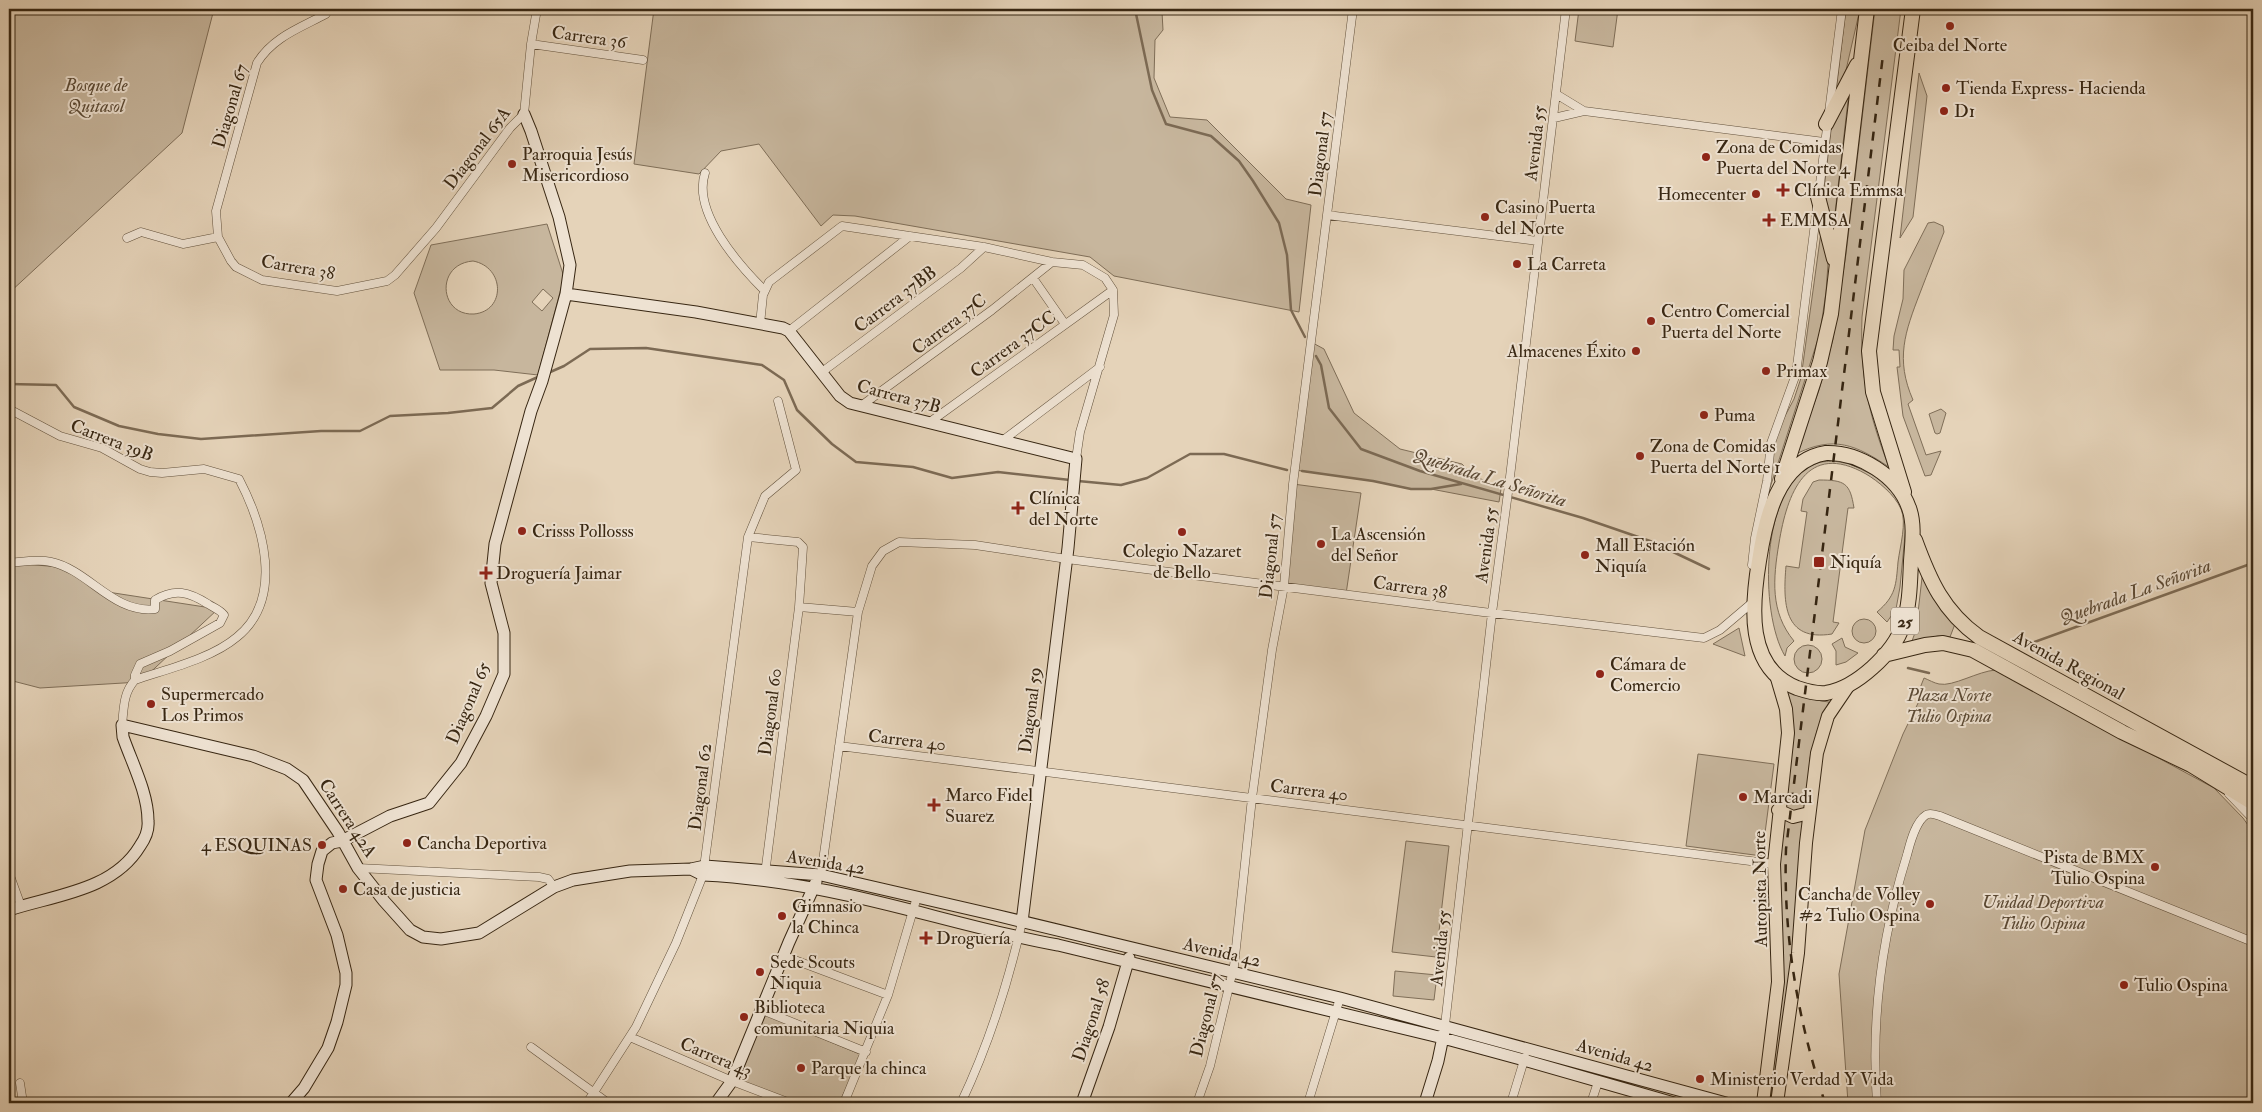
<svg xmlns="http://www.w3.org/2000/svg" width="2262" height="1112" viewBox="0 0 2262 1112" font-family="'IM FELL Double Pica',serif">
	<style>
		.green { fill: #c7b69d; stroke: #7f6e58; fill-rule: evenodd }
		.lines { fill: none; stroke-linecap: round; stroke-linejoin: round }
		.stream { stroke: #7c6a54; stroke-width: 2.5 }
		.street-casing { stroke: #62513c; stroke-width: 9 }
		.secondary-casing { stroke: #372612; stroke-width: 13 }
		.primary-casing { stroke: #372612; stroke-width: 14 }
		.highway-casing { stroke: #372612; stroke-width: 16 }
		.street { stroke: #eee2d2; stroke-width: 8 }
		.secondary { stroke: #eee2d2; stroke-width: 11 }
		.primary { stroke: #e5d3b9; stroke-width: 12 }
		.highway { stroke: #e5d3b9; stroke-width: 14 }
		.rail { stroke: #372612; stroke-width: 2.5; stroke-dasharray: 9 9; stroke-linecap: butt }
		.poi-dot { fill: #8f2418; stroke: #eee2d2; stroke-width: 2 }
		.labels { text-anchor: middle; stroke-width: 4; stroke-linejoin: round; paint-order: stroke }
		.shield { fill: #eee2d2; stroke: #6e5e4c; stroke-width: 1 }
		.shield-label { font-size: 16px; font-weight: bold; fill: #372612 }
		.street-label { font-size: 18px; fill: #372612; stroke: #eee2d2 }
		.poi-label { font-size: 18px; fill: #372612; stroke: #eee2d2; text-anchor: start }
		.park-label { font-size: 18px; font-style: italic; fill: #5b4a35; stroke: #eee2d2 }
		.water-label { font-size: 19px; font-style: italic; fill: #5a4833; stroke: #eee2d2 }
	</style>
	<rect width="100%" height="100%" fill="#e5d3b9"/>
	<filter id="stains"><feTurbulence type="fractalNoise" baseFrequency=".004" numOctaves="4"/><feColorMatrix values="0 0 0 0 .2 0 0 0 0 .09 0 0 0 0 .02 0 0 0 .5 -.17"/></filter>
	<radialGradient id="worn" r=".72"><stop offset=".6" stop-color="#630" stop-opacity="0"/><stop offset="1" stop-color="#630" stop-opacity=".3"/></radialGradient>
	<path class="green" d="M9 9H214L182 133 9 293Z
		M654 9H1160L1162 12 1163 30 1155 40 1154 78 1170 117 1207 120 1286 199 1311 205 1299 312 1114 276 1090 257 855 216 833 215 821 226 759 144 721 151 699 174 634 164Z
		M1579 9H1618L1613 47 1575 41Z
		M1846 9H1860L1846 70 1836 92Z
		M1875 9H1901L1862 317C1860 376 1868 413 1889 467 1856 445 1834 435 1796 454L1819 390 1833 339 1846 254Z
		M1919 73 1927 96 1913 217 1900 238Z
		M1849 92 1834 222 1823 198 1832 122Z
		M1934 222 1943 226 1944 232C1936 252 1928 272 1920 293 1905 332 1895 359 1913 400L1908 404 1926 455 1941 451 1931 475 1925 476 1903 416 1897 367H1900L1899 350H1893L1894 336 1903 299 1904 270 1928 223Z
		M547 224 564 277 538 375 494 370H440L414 293 431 245ZM473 261C505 267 506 311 474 314 439 316 435 264 473 261ZM543 289 553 298 542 311 532 302Z
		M1822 225 1829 250 1826 292 1820 333 1768 494 1776 433 1794 399 1801 378Z
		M1311 342 1324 349 1354 413 1400 449 1462 464 1473 475 1501 489 1499 502 1431 489H1411L1373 481 1295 470Z
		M1941 409 1946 413 1940 433 1937 434 1935 433 1929 414Z
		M1834 461 1850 464 1869 473 1883 481 1903 503 1906 525 1900 587 1896 609 1887 622 1877 612C1896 596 1896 585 1898 562 1900 546 1907 523 1901 509 1895 495 1878 481 1866 474 1806 440 1787 494 1779 543 1773 579 1770 612 1794 641L1787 648 1785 656C1759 613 1760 485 1815 464 1820 461 1827 462 1834 461Z
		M1819 480C1845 480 1850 483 1854 508H1848L1833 622 1839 623 1832 634C1783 642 1783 602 1786 566L1799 568 1807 512 1801 511 1803 499 1813 482Z
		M1293 484 1361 493 1346 594 1284 586Z
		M15 563 69 568 101 591 218 609 140 682 40 688 9 680V574Z
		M1923 569 1955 624 1950 637 1938 636 1912 641 1916 630Z
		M1852 631a12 12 0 1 1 24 0a12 12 0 1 1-24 0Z
		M1739 628 1745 656 1713 644Z
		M1842 638 1845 647 1858 653 1846 662 1836 665V651L1832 644Z
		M1794 659a14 14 0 1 1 28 0a14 14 0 1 1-28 0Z
		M1996 670 2214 788 2243 818 2253 832V1103H1848L1839 974 1865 830 1903 734 1922 695 1920 688 1924 678C1929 680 1934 683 1939 684 1953 687 1978 671 1996 670Z
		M1780 684C1796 694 1810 700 1829 702L1817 731 1810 758 1796 933 1772 1096H1768L1777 866 1787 769Z
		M1698 754 1774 764 1762 856 1686 846Z
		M1406 841 1449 846 1436 957 1392 952Z
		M1395 971 1437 975 1434 1000 1393 996Z
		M764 1014 862 1055 839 1103H797L739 1080Z"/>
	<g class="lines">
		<path class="stream" d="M1135 9 1152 90 1166 124 1211 136 1239 161 1253 181 1279 223 1287 255 1291 310 1305 337
			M1316 356 1321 365 1329 408 1361 449 1420 471 1583 518 1650 541 1709 569
			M548 373 564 366 590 349 646 348 762 365 784 380 797 410 832 444 856 462 913 467 952 478 998 472 1070 480
			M9 384 56 385 74 407 119 426 158 434 201 439 321 431H360L390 416 448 413 492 408 518 386 540 376
			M1302 471 1373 481 1411 489H1431L1461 484
			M1078 481 1121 485 1147 478 1190 454H1224L1287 470
			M2026 645 2253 563
			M1908 668 1929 673"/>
		<g class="street-casing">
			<path id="street" d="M326 14C300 28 273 37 257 63L216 211 218 237 231 261 236 267 262 280 337 291 387 281 395 275 436 228 510 128 524 114 531 44 537 9
				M531 44 643 60
				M1556 94 1584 111
				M1554 118 1584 111 1824 142
				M705 173C692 212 738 264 764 290
				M1327 215 1538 241
				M127 238 141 232 183 244 218 237
				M1033 278 1065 324
				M760 324 763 295 769 282 842 226 984 247 1052 262 1083 265 1105 278 1113 290 1114 315 1080 432 1076 459
				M789 331 910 236
				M822 372 961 268 984 247
				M861 406 992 310 1052 262
				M9 409 60 436 102 448 140 469 150 472 162 473 204 469 239 479C263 525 285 598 237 637 211 659 167 669 135 680 123 693 124 708 122 725
				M930 422 1113 290
				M1002 441 1100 367
				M748 537 798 542 803 547 799 607 765 874
				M9 563C22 562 38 559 51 562 89 570 113 614 155 609V600C175 588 189 592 208 604 214 608 219 609 224 615L220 623 170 651 140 664 135 675V680
				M1752 565 1755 538 1767 481 1771 443 1796 374 1842 9
				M799 607 858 612
				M839 746 1774 864
				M2229 794 2253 819
				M358 868 539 877 548 879 554 887
				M9 873 21 906
				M821 875 858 612 872 566 883 551 899 542 975 545 1067 559 1483 612 1704 638 1720 630 1753 602
				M784 956 888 995
				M762 1010 866 1052
				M1445 1025 1492 613 1509 485 1566 9
				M630 1037 732 1081 790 1103
				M531 1047 608 1103
				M20 1083 23 1103
				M587 1103 636 1027 676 943 703 875 748 537 765 496 796 470 778 401
				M844 1103 888 995 917 897
				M961 1103C988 1046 1008 984 1022 922
				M1197 1103 1210 1066 1234 966 1252 798 1272 650 1284 586 1293 484 1353 9
				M1308 1103 1340 998
				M1511 1103 1525 1057
				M1591 1103 1598 1082
				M1877 1103C1871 1021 1882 935 1907 855 1910 844 1915 822 1926 815 1930 812 1936 815 1940 816L2253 942"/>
		</g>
		<g class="secondary-casing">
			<path id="secondary" d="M566 294 696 312 783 328 789 331 840 396 850 403 1076 459 1068 548 1022 922
				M691 869 703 875C745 877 787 883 828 891 905 906 980 931 1058 945L1443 1038 1524 1060 1674 1103
				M9 910C54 895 113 891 140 846 145 839 149 831 148 821 148 793 132 763 123 737L122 725 253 756 287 769 303 780 338 832 358 868 384 901 410 930 423 937 441 939 479 933 554 887 573 880 630 871 691 869 705 866 821 875 995 915 1340 998 1726 1103
				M291 1103 304 1088 328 1048 337 1022 346 985V973L337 935 316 880 318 864 322 851 332 843 342 841 390 816 429 803 461 763 486 716 504 674V633L491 583 495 544 531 411 542 381 554 338 566 294 570 265 559 217 531 131 524 114
				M716 1103 732 1081 789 942 816 882
				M1082 1103 1109 1027 1129 958
				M1425 1103 1438 1061 1444 1032"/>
		</g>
		<g class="primary-casing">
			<path id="primary" d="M1778 810 1793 817 1809 813
				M1763 1103 1778 982 1774 864 1788 733 1786 709 1776 675
				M1777 1103 1798 953 1806 843 1817 753 1828 716 1849 685"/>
		</g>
		<g class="highway-casing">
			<path id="highway" d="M1826 124 1857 65
				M1818 197 1834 259
				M1826 453C1859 452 1898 476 1909 508 1915 524 1912 545 1911 561 1910 582 1910 605 1903 625 1894 653 1856 688 1826 693 1817 694 1806 691 1797 688 1745 668 1752 604 1759 561 1765 521 1777 461 1826 453Z
				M1782 479 1820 362 1831 314 1867 9
				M1904 492 1873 392 1869 351 1913 9
				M1915 540C1930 581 1943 611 1979 637L2253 787
				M1884 655 1925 645 1943 643 1973 650 2122 732 2191 765 2253 803"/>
		</g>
		<use href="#street" class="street"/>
		<use href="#secondary" class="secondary"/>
		<use href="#primary" class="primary"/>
		<use href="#highway" class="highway"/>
		<path class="rail" d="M1825 1103C1798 1020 1783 937 1786 849L1883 55"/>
	</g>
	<g class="poi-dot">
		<circle cx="1950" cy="26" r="5"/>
		<circle cx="1946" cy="88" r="5"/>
		<circle cx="1944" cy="111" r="5"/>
		<circle cx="1706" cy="157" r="5"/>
		<circle cx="512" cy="164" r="5"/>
		<path d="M1780.5 182.5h5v5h5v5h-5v5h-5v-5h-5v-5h5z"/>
		<circle cx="1756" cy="194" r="5"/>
		<circle cx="1485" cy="217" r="5"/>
		<path d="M1766.5 212.5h5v5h5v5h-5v5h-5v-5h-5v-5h5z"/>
		<circle cx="1517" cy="264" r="5"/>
		<circle cx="1651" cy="321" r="5"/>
		<circle cx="1636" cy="351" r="5"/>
		<circle cx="1766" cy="371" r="5"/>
		<circle cx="1704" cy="415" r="5"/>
		<circle cx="1640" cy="456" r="5"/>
		<path d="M1015.5 500.5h5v5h5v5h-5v5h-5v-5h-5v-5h5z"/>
		<circle cx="522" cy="531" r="5"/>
		<circle cx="1182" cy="532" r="5"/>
		<circle cx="1321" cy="544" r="5"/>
		<circle cx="1585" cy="555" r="5"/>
		<rect x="1813" y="556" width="12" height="12" rx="2.5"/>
		<path d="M483.5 565.5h5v5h5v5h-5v5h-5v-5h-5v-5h5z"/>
		<circle cx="1600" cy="674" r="5"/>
		<circle cx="151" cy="704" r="5"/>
		<circle cx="1743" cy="797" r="5"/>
		<path d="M931.5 797.5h5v5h5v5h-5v5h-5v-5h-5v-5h5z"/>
		<circle cx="407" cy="843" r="5"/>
		<circle cx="322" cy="845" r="5"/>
		<circle cx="2155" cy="867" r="5"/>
		<circle cx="343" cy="889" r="5"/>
		<circle cx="1930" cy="904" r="5"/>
		<circle cx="782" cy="916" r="5"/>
		<path d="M923.5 930.5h5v5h5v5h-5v5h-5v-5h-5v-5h5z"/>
		<circle cx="760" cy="972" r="5"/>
		<circle cx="2124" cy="985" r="5"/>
		<circle cx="744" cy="1017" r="5"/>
		<circle cx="801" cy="1068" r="5"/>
		<circle cx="1700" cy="1079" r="5"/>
	</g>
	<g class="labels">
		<rect class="shield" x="1891" y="607.5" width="28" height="27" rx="4"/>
		<g class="shield-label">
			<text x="1905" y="627">25</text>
		</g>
		<g class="street-label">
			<text transform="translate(589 37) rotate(8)" y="6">Carrera 36</text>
			<text transform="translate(230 106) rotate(-74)" y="6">Diagonal 67</text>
			<text transform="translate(1535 143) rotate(-83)" y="6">Avenida 55</text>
			<text transform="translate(477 148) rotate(-53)" y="6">Diagonal 65A</text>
			<text transform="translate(1320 154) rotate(-83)" y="6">Diagonal 57</text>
			<text transform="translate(298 267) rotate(10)" y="6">Carrera 38</text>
			<text transform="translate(895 299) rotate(-37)" y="6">Carrera 37BB</text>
			<text transform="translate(949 324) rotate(-37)" y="6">Carrera 37C</text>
			<text transform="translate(1013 344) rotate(-36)" y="6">Carrera 37CC</text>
			<text transform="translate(899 396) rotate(15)" y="6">Carrera 37B</text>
			<text transform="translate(112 440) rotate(21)" y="6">Carrera 39B</text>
			<text transform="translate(1486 545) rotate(-82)" y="6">Avenida 55</text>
			<text transform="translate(1270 556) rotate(-84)" y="6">Diagonal 57</text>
			<text transform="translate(1410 587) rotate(8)" y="6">Carrera 38</text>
			<text transform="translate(2069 665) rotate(29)" y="6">Avenida Regional</text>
			<text transform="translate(468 703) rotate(-67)" y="6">Diagonal 65</text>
			<text transform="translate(1030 710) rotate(-83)" y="6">Diagonal 59</text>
			<text transform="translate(770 712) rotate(-83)" y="6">Diagonal 60</text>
			<text transform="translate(907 740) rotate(7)" y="6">Carrera 40</text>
			<text transform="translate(700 787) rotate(-83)" y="6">Diagonal 62</text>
			<text transform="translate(1309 790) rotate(7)" y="6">Carrera 40</text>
			<text transform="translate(348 818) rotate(57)" y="6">Carrera 42A</text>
			<text transform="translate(826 862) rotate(9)" y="6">Avenida 42</text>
			<text transform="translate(1760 889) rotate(-91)" y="6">Autopista Norte</text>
			<text transform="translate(1440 948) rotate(-84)" y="6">Avenida 55</text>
			<text transform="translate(1222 952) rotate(13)" y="6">Avenida 42</text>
			<text transform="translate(1206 1015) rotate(-76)" y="6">Diagonal 57</text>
			<text transform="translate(1091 1020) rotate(-72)" y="6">Diagonal 58</text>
			<text transform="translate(1615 1055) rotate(16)" y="6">Avenida 42</text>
			<text transform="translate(716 1057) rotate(23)" y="6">Carrera 43</text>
		</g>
		<g class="poi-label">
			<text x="1950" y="51" text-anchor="middle">Ceiba del Norte</text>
			<text x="1956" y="94">Tienda Express- Hacienda</text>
			<text x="1954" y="117">D1</text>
			<text x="1716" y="153">Zona de Comidas<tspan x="1716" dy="21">Puerta del Norte 4</tspan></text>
			<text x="522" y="160">Parroquia Jesús<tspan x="522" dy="21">Misericordioso</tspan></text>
			<text x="1794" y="196">Clínica Emmsa</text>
			<text x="1746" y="200" text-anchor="end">Homecenter</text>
			<text x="1495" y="213">Casino Puerta<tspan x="1495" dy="21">del Norte</tspan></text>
			<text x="1780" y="226">EMMSA</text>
			<text x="1527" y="270">La Carreta</text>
			<text x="1661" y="317">Centro Comercial<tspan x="1661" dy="21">Puerta del Norte</tspan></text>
			<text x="1626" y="357" text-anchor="end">Almacenes Éxito</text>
			<text x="1776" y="377">Primax</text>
			<text x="1714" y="421">Puma</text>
			<text x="1650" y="452">Zona de Comidas<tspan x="1650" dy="21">Puerta del Norte 1</tspan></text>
			<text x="1029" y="504">Clínica<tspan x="1029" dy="21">del Norte</tspan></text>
			<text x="532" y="537">Crisss Pollosss</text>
			<text x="1331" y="540">La Ascensión<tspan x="1331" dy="21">del Señor</tspan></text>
			<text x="1595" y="551">Mall Estación<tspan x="1595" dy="21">Niquía</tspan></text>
			<text x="1182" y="557" text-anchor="middle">Colegio Nazaret<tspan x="1182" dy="21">de Bello</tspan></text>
			<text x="1830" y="568">Niquía</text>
			<text x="496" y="579">Droguería Jaimar</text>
			<text x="1610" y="670">Cámara de<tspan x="1610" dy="21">Comercio</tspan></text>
			<text x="161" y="700">Supermercado<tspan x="161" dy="21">Los Primos</tspan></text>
			<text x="945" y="801">Marco Fidel<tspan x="945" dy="21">Suarez</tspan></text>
			<text x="1753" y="803">Marcadi</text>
			<text x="417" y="849">Cancha Deportiva</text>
			<text x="312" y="851" text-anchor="end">4 ESQUINAS</text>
			<text x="2145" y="863" text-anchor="end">Pista de BMX<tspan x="2145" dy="21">Tulio Ospina</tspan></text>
			<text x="353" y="895">Casa de justicia</text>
			<text x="1920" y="900" text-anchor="end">Cancha de Volley<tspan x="1920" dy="21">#2 Tulio Ospina</tspan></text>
			<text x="792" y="912">Gimnasio<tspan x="792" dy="21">la Chinca</tspan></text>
			<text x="936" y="944">Droguería</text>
			<text x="770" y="968">Sede Scouts<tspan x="770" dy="21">Niquia</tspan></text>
			<text x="2134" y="991">Tulio Ospina</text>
			<text x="754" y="1013">Biblioteca<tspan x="754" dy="21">comunitaria Niquia</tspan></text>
			<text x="811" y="1074">Parque la chinca</text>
			<text x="1710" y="1085">Ministerio Verdad Y Vida</text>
		</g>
		<g class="park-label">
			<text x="96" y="91">Bosque de<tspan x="96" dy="21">Quitasol</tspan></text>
			<text x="1949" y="701">Plaza Norte<tspan x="1949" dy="21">Tulio Ospina</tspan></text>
			<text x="2043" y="908">Unidad Deportiva<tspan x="2043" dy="21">Tulio Ospina</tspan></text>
		</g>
		<g class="water-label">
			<text transform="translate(1490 477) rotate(17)" y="7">Quebrada La Señorita</text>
			<text transform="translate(2135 591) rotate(-20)" y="7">Quebrada La Señorita</text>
		</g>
	</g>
	<rect width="2262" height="1112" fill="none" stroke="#e5d3b9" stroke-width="30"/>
	<rect x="10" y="10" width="2242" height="1092" fill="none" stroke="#372612" stroke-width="2.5"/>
	<rect x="15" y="15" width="2232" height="1082" fill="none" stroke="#372612"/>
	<rect width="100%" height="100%" filter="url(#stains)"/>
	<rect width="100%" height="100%" fill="url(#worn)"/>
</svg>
